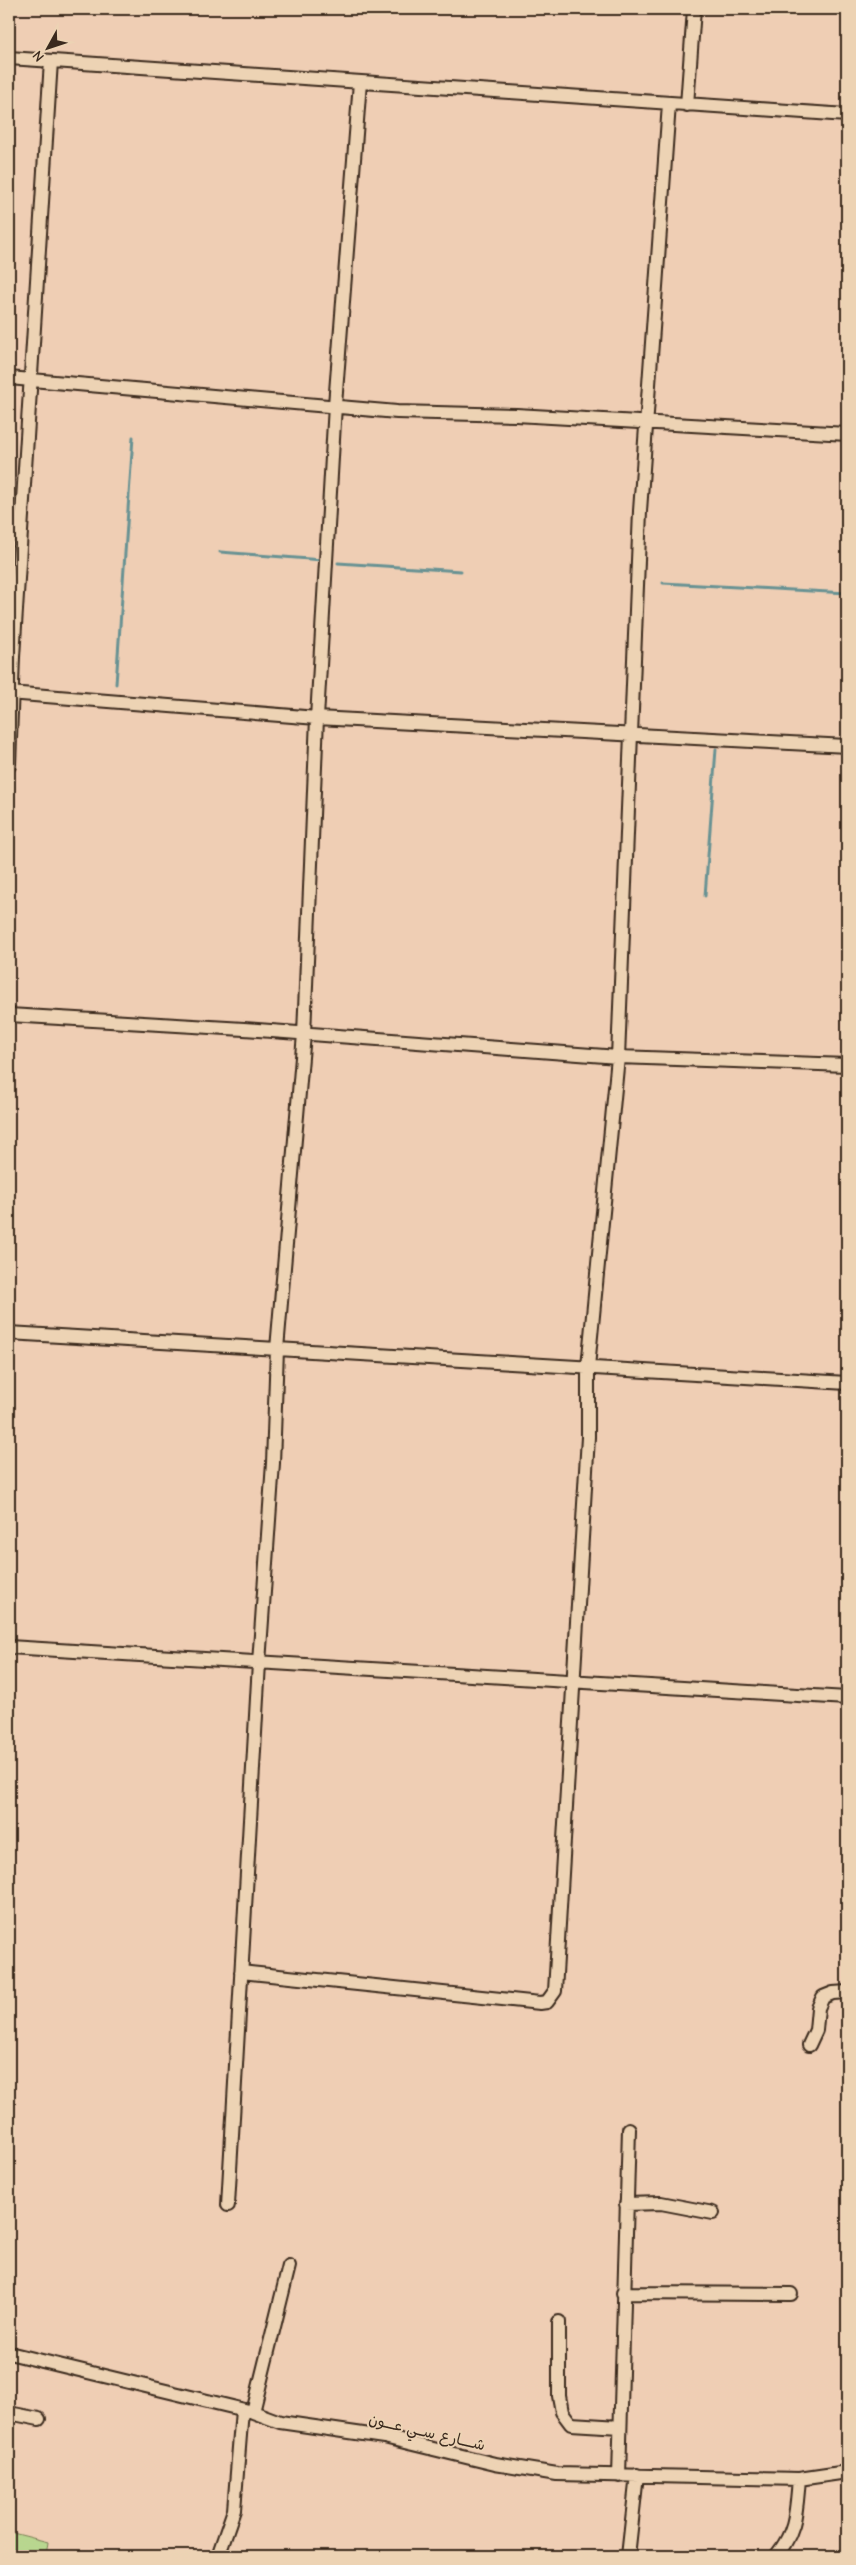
<svg xmlns="http://www.w3.org/2000/svg" width="856" height="2565" viewBox="0 0 856 2565" font-family="'Comic Neue','Playpen Sans Arabic',sans-serif">
	<style>
		.green { fill: #b8d68f; stroke: #7a8056 }
		.lines { fill: none; stroke-linecap: round; stroke-linejoin: round }
		.stream { stroke: #689293; stroke-width: 3 }
		.minor-casing { stroke: #3b2a1e; stroke-width: 16 }
		.minor { stroke: #edd3b4; stroke-width: 12 }
		.labels { text-anchor: middle; stroke-width: 4; stroke-linejoin: round; paint-order: stroke }
		.street-label { font-size: 15px; fill: #3b2a1e; stroke: #edd3b4 }
	</style>
	<rect width="100%" height="100%" fill="#efceb4"/>
	<filter id="ink" filterUnits="userSpaceOnUse"><feTurbulence type="fractalNoise" baseFrequency=".02" numOctaves="2"/><feDisplacementMap in="SourceGraphic" scale="10" xChannelSelector="R" yChannelSelector="G"/><feConvolveMatrix kernelMatrix="1 2 1 2 8 2 1 2 1" color-interpolation-filters="sRGB"/></filter>
	<g filter="url(#ink)">
		<path class="green" d="M9 2532 48 2542 46 2556H9Z"/>
		<g class="lines">
			<path class="stream" d="M220 552 322 560
				M338 563 461 571
				M663 583 847 593
				M116 684 133 437
				M705 896 716 749"/>
			<g class="minor-casing">
				<path id="minor" d="M9 58 847 115
					M687 105 694 9
					M9 378 397 412 516 415 847 434
					M9 693 317 718 847 746
					M9 766 13 657 51 61
					M9 1015 244 1029 618 1057 847 1065
					M9 1333 847 1383
					M9 1647 847 1698
					M241 1972 540 2003 547 2002 555 1991 588 1437V1367L618 1057 640 511 669 104
					M809 2045 816 2030 818 2008 823 1997 833 1993 847 1992
					M626 2204 661 2203 713 2213
					M228 2205 259 1663 273 1463 277 1349 304 1034 317 718 335 405 360 82
					M623 2293 791 2294
					M559 2322V2396L562 2412 571 2424 620 2427
					M9 2353 253 2412 280 2422 384 2437 495 2464 557 2474 799 2479 847 2472
					M253 2412 289 2266
					M9 2413 39 2419
					M619 2476 629 2129
					M218 2556 234 2510 242 2410
					M628 2556 637 2475
					M776 2556C797 2530 796 2511 799 2479"/>
			</g>
			<use href="#minor" class="minor"/>
		</g>
	</g>
	<g class="labels">
		<g class="street-label">
			<text transform="translate(427 2432) rotate(13)" y="5">شــــارع ســي عـــون</text>
		</g>
	</g>
	<rect width="856" height="2565" fill="none" stroke="#edd3b4" stroke-width="30"/>
	<rect x="15" y="15" width="826" height="2535" fill="none" stroke="#3b2a1e" stroke-width="2" filter="url(#ink)"/>
	<g transform="translate(48 48) rotate(230)" stroke="#edd3b4" stroke-width="4" paint-order="stroke">
	<path d="M0-4L9 19L0 12L-9 19Z" fill="#3b2a1e"/>
	<text y="-8" font-size="14" font-weight="bold" text-anchor="middle" fill="#3b2a1e">N</text>
	</g>
</svg>
